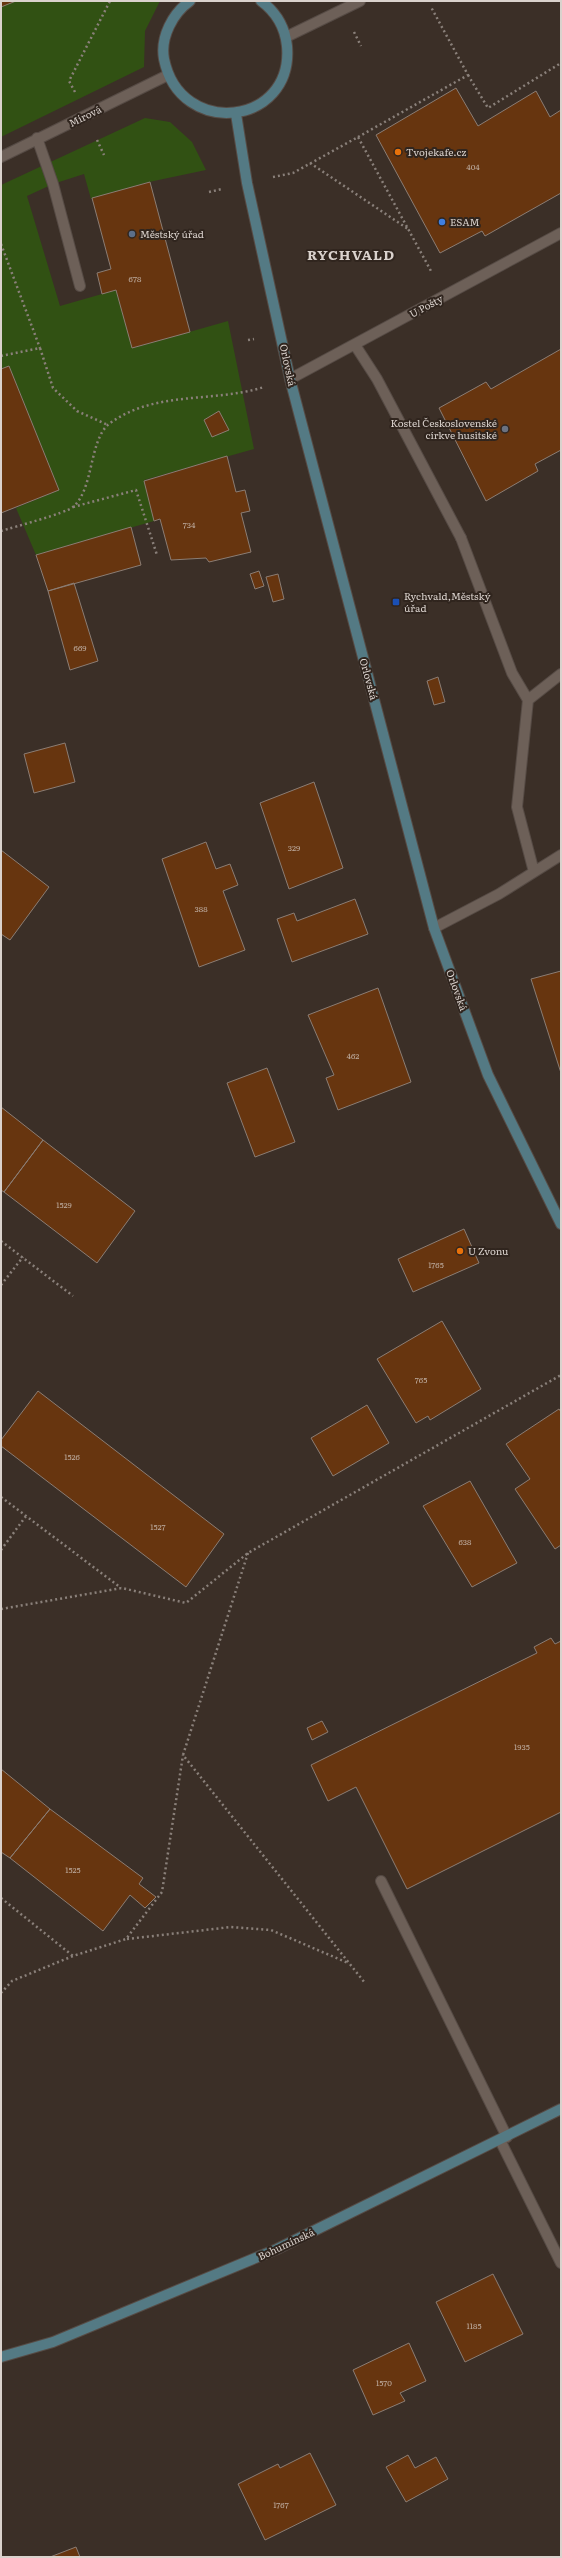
<svg xmlns="http://www.w3.org/2000/svg" width="562" height="2558" viewBox="0 0 562 2558" font-family="Literata,serif">
	<style>
		.green { fill: #315113 }
		.building { fill: #67350f; stroke: #8b7d74 }
		.lines { fill: none; stroke-linecap: round; stroke-linejoin: round }
		.service-casing { stroke: #564b45; stroke-width: 12 }
		.minor-casing { stroke: #564b45; stroke-width: 12 }
		.tertiary-casing { stroke: #564b45; stroke-width: 12 }
		.secondary-casing { stroke: #564b45; stroke-width: 12 }
		.path { stroke: #8a807a; stroke-width: 2.5; stroke-dasharray: 2 3; stroke-linecap: butt }
		.service { stroke: #6d6058; stroke-width: 10 }
		.minor { stroke: #6d6058; stroke-width: 10 }
		.tertiary { stroke: #6d6058; stroke-width: 10 }
		.secondary { stroke: #547a84; stroke-width: 10 }
		.food-dot { fill: #e8710a; stroke: #30251e; stroke-width: 1.5 }
		.shop-dot { fill: #3f7fe0; stroke: #30251e; stroke-width: 1.5 }
		.service-dot { fill: #5c6f8a; stroke: #30251e; stroke-width: 1.5 }
		.worship-dot { fill: #6b7280; stroke: #30251e; stroke-width: 1.5 }
		.transit-dot { fill: #1a4fb4; stroke: #30251e; stroke-width: 1.5 }
		.labels { text-anchor: middle; stroke-width: 4; stroke-linejoin: round; paint-order: stroke }
		.number-label { font-size: 8px; fill: #bdab9e }
		.street-label { font-size: 10px; fill: #dad2cd; stroke: #30251e }
		.poi-label { font-size: 10px; fill: #dad2cd; stroke: #30251e; text-anchor: start }
		.district-label { font-size: 14px; font-weight: bold; letter-spacing: 1px; fill: #dad2cd; stroke: #30251e }
	</style>
	<rect width="100%" height="100%" fill="#3b2f27"/>
	<path class="green" d="M1 1H160L145 31 144 67 1 137Z
		M145 118 170 122 192 142 206 170 149 182 91 199 84 174 53 184 27 196 60 306 116 290 133 348 228 321 254 449 144 480 154 521 36 555 16 508 59 490 9 366 1 369V185Z"/>
	<path class="building" d="M1 1H16L1 7Z
		M456 88 478 126 536 91 550 117 561 110V193L485 236 482 231 440 253 376 135Z
		M150 182 190 332 132 348 116 290 102 294 97 273 111 269 92 198Z
		M561 349V450L535 464 538 471 486 501 439 408 486 382 491 389Z
		M9 366 59 490 1 513V369Z
		M219 411 229 430 212 437 204 420Z
		M227 456 236 492 245 490 250 511 241 513 251 552 209 562 206 558 171 560 160 519 154 521 144 481Z
		M131 527 141 565 48 591 36 555Z
		M259 571 264 586 255 589 250 574Z
		M278 574 284 599 273 602 266 577Z
		M74 583 98 661 70 670 48 591Z
		M438 677 445 702 434 705 427 681Z
		M65 743 75 782 34 793 24 754Z
		M314 782 343 868 289 889 260 803Z
		M206 842 216 869 230 864 238 885 223 891 245 950 199 967 162 859Z
		M1 850 49 887 10 940 1 934Z
		M355 899 368 934 292 962 277 919 294 913 297 921Z
		M561 971V1073L531 979Z
		M378 988 411 1082 338 1110 326 1078 334 1075 308 1015Z
		M267 1068 295 1142 255 1157 227 1083Z
		M1 1107 43 1140 4 1192 1 1190Z
		M43 1140 135 1211 97 1263 4 1192Z
		M464 1229 479 1263 413 1292 398 1259Z
		M442 1321 481 1389 430 1420 428 1416 416 1423 377 1359Z
		M38 1391 224 1534 186 1587 1 1446V1440Z
		M367 1405 389 1443 333 1476 311 1438Z
		M559 1409 561 1412V1545L555 1549 515 1489 530 1479 506 1444Z
		M470 1481 517 1563 472 1587 423 1506Z
		M551 1638 555 1644 561 1641V1812L407 1889 356 1787 328 1801 311 1765 537 1653 534 1647Z
		M322 1721 328 1732 312 1740 307 1728Z
		M1 1769 50 1809 10 1858 1 1852Z
		M50 1809 143 1878 139 1884 156 1897 145 1908 130 1895 103 1931 10 1858Z
		M493 2274 523 2334 465 2362 436 2302Z
		M409 2343 426 2381 400 2393 405 2401 373 2415 353 2370Z
		M310 2453 336 2505 265 2540 238 2484 278 2464 280 2468Z
		M408 2455 415 2468 436 2457 448 2479 406 2502 386 2467Z
		M76 2547 80 2557H50Z"/>
	<g class="lines">
		<g class="service-casing">
			<path id="service" d="M461 538 512 673 528 700
				M534 872 517 807 528 700 561 674
				M434 928 499 894 561 855
				M381 1881 507 2137
				M500 2140 561 2263"/>
		</g>
		<g class="minor-casing">
			<path id="minor" d="M37 138 53 184 80 286
				M1 157 168 75
				M355 345 377 379 461 538
				M290 379 561 233"/>
		</g>
		<g class="tertiary-casing">
			<path id="tertiary" d="M286 37 360 1"/>
		</g>
		<g class="secondary-casing">
			<path id="secondary" d="M190 1C173 13 160 37 164 59 180 139 294 126 287 46 285 27 276 12 261 1
				M236 114 247 183 290 379 434 928 488 1075 561 1224
				M1 2357 53 2342 277 2249 561 2109"/>
		</g>
		<path class="path" d="M354 32 361 46
			M468 75 488 108 561 63
			M75 92 69 81 110 1
			M358 137 468 75 431 7
			M97 140 104 155
			M310 163 408 229
			M273 177 293 173 358 137 431 271
			M209 192 222 189
			M1 244 40 348
			M248 340 254 339
			M1 356 40 348 53 388 77 411 108 425
			M73 507 136 490 157 555
			M1 531C14 527 66 513 73 507 94 489 89 440 109 424 154 390 214 403 264 387
			M1 1241 73 1296
			M1 1285 23 1257
			M1 1497 121 1588
			M1 1550 26 1516
			M248 1553 183 1755 365 1983
			M1 1609 122 1588 186 1603 248 1553 561 1375
			M1 1898 73 1956
			M127 1939 231 1927 271 1930 348 1963
			M1 1993 12 1981 73 1956 126 1939 162 1892 183 1755"/>
		<use href="#service" class="service"/>
		<use href="#minor" class="minor"/>
		<use href="#tertiary" class="tertiary"/>
		<use href="#secondary" class="secondary"/>
	</g>
	<g class="food-dot">
		<circle cx="398" cy="152" r="4"/>
		<circle cx="460" cy="1251" r="4"/>
	</g>
	<circle class="shop-dot" cx="442" cy="222" r="4"/>
	<circle class="service-dot" cx="132" cy="234" r="4"/>
	<circle class="worship-dot" cx="505" cy="429" r="4"/>
	<rect class="transit-dot" x="392" y="598" width="8" height="8" rx="2"/>
	<g class="labels">
		<g class="number-label">
			<text x="473" y="170">404</text>
			<text x="135" y="282">678</text>
			<text x="189" y="528">734</text>
			<text x="80" y="651">669</text>
			<text x="294" y="851">329</text>
			<text x="201" y="912">388</text>
			<text x="353" y="1059">462</text>
			<text x="64" y="1208">1529</text>
			<text x="436" y="1268">1765</text>
			<text x="421" y="1383">765</text>
			<text x="72" y="1460">1526</text>
			<text x="158" y="1530">1527</text>
			<text x="465" y="1545">638</text>
			<text x="522" y="1750">1935</text>
			<text x="73" y="1873">1525</text>
			<text x="474" y="2329">1185</text>
			<text x="384" y="2386">1570</text>
			<text x="281" y="2508">1767</text>
		</g>
		<g class="street-label">
			<text transform="translate(85 116) rotate(-26)" y="4">Mírová</text>
			<text transform="translate(426 306) rotate(-28)" y="4">U Pošty</text>
			<text transform="translate(288 365) rotate(78)" y="4">Orlovská</text>
			<text transform="translate(369 679) rotate(75)" y="4">Orlovská</text>
			<text transform="translate(457 990) rotate(70)" y="4">Orlovská</text>
			<text transform="translate(286 2244) rotate(-25)" y="4">Bohumínská</text>
		</g>
		<g class="poi-label">
			<text x="406" y="156">Tvojekafe.cz</text>
			<text x="450" y="226">ESAM</text>
			<text x="140" y="238">Městský úřad</text>
			<text x="497" y="427" text-anchor="end">Kostel Československé<tspan x="497" dy="12">církve husitské</tspan></text>
			<text x="404" y="600">Rychvald,Městský<tspan x="404" dy="12">úřad</tspan></text>
			<text x="468" y="1255">U Zvonu</text>
		</g>
		<g class="district-label">
			<text x="351" y="260">RYCHVALD</text>
		</g>
	</g>
	<rect width="562" height="2558" fill="none" stroke="#dad2cd" stroke-width="4"/>
</svg>
